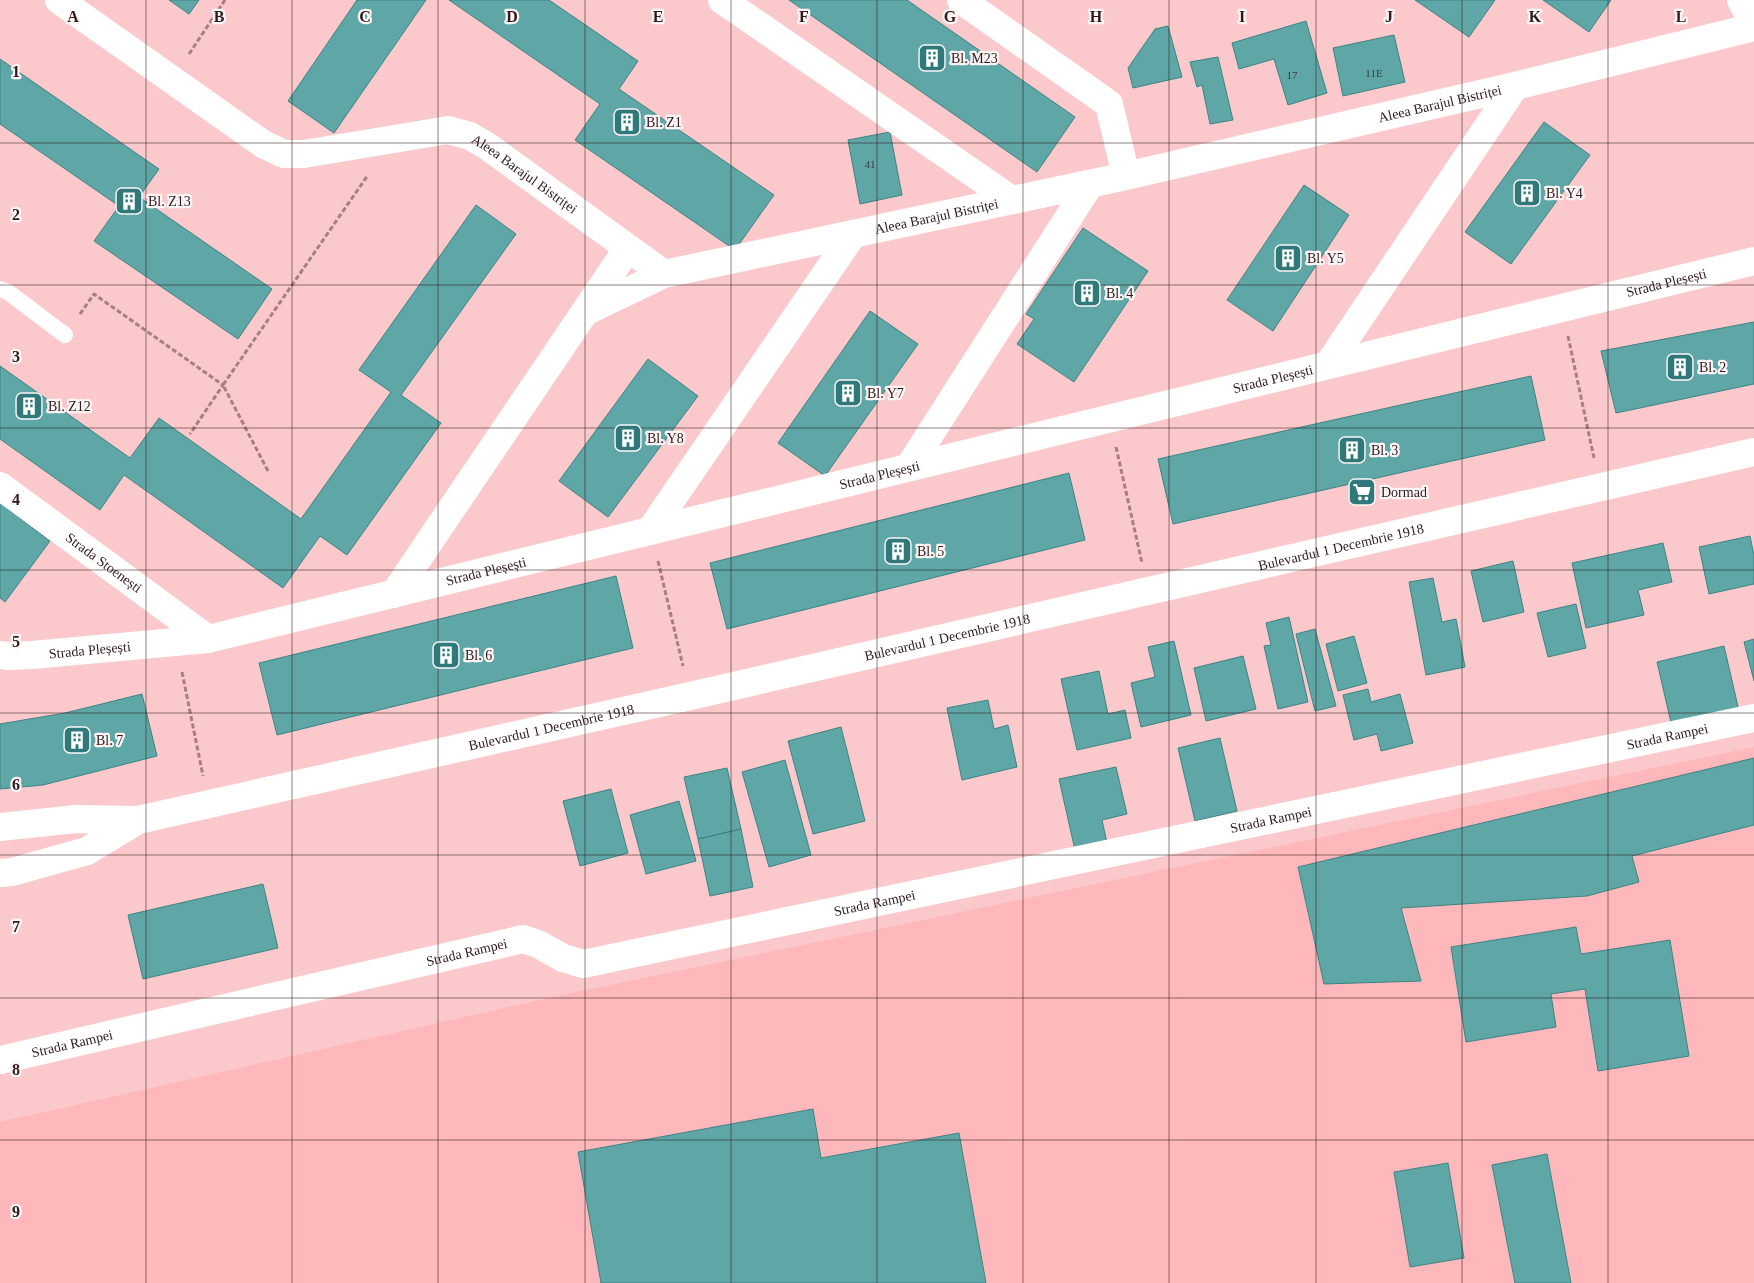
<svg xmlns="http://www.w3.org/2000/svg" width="1754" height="1283" viewBox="0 0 1754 1283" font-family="'Times New Roman',serif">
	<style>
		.built { fill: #feb8bb }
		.building { fill: #5fa6a7; stroke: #3c8484 }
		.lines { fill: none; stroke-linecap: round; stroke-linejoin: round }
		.path { stroke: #a68081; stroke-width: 3; stroke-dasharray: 5 2.5; stroke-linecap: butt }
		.service { stroke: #fff; stroke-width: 16 }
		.minor { stroke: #fff; stroke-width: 28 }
		.secondary { stroke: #fff; stroke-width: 28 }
		.grid { fill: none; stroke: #301a1b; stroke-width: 1; stroke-opacity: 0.55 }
		.labels { text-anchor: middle; stroke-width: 4.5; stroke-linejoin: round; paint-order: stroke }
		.number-label { font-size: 11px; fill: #3c3d3e }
		.poi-label { font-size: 14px; fill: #301a1b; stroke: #fdf6f7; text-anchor: start }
		.street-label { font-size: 14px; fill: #301a1b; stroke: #fdf6f7 }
		.grid-label { font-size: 16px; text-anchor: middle; font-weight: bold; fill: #301a1b; stroke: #fdf6f7; stroke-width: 4.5; stroke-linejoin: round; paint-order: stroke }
	</style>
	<rect width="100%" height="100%" fill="#fbc9cb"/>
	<path class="built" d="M1754 747V1283H0V1122L562 995Z"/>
	<path class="building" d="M169 0H199L189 14Z
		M357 0H426L334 133 288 101Z
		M449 0H549L638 61 619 89 774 195 735 250 575 140 600 104Z
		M789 0H907L1075 117 1037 172Z
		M1415 0H1495L1469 37Z
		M1543 0H1611L1589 32Z
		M1306 21 1327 93 1288 105 1274 59 1239 69 1232 43Z
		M1168 26 1182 77 1133 88 1128 68 1155 29Z
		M1394 35 1405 82 1343 96 1333 48Z
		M1218 57 1233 120 1210 124 1202 85 1197 87 1190 62Z
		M0 59 159 169 139 197 272 289 238 339 94 241 119 206 0 124Z
		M1544 122 1590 155 1511 264 1465 232Z
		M890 132 902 195 860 204 848 140Z
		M1304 185 1349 215 1273 331 1227 300Z
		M476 205 516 234 401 395 441 423 347 555 320 536 283 588 124 475 100 510 0 439V366L130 458 159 418 301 519 391 392 359 370Z
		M1083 228 1148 271 1074 382 1017 344 1034 319 1026 314Z
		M870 311 918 344 825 476 778 443Z
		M1754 322V384L1616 413 1601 351Z
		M648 359 698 396 608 517 559 481Z
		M1531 376 1545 440 1173 524 1158 459Z
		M1069 473 1085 540 727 629 710 563Z
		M0 503 50 541 5 602 0 598Z
		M1750 536 1754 555V584L1709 594 1699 547Z
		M1663 543 1672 582 1638 590 1644 615 1586 628 1572 563Z
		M1513 561 1524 612 1483 622 1471 571Z
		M616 576 633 648 277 735 259 663Z
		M1433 578 1442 622 1456 619 1465 667 1426 675 1409 582Z
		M1576 604 1586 648 1548 657 1537 613Z
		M1289 617 1308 702 1278 709 1264 646 1271 645 1266 623Z
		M1315 629 1336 706 1315 711 1296 634Z
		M1354 636 1367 683 1338 691 1326 644Z
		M1754 639V681L1744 642Z
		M1174 641 1191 715 1141 727 1131 683 1155 677 1148 647Z
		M1724 646 1739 711 1672 727 1657 662Z
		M1243 656 1256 709 1206 721 1194 668Z
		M1099 671 1108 714 1125 710 1131 738 1077 750 1061 679Z
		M1368 689 1371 702 1400 694 1413 743 1381 751 1377 734 1354 740 1343 695Z
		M142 694 157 756 43 785 0 789V724L65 713Z
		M988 700 994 729 1008 725 1017 767 962 780 947 708Z
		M841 727 865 821 813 834 788 741Z
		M1220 738 1237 811 1195 821 1178 748Z
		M1754 758V825L1632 856 1639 882 1587 896 1401 908 1421 981 1324 984 1298 867Z
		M785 760 811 855 769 867 742 772Z
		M1116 767 1127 814 1102 820 1109 852 1077 859 1059 779Z
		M727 768 741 829 698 839 684 777Z
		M611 789 628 853 580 866 563 801Z
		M679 801 696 861 646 874 630 815Z
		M741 829 753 887 710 896 698 839Z
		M263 884 278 948 143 979 128 915Z
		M1576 927 1581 954 1670 940 1689 1056 1598 1071 1585 989 1551 994 1556 1027 1466 1042 1451 947Z
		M813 1109 821 1158 959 1133 986 1283H601L578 1152Z
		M1547 1154 1571 1283H1515L1492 1165Z
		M1448 1163 1464 1258 1410 1267 1394 1172Z"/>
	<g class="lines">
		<path class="path" d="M189 54 225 0
			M80 314 94 294 223 385 190 434
			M1568 336 1594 458
			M1116 447 1142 563
			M268 471 223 385 368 175
			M658 561 683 666
			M182 672 203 776"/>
		<path class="service" d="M0 289 8 292 65 335"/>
		<g class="minor">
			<path id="s1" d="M59 0 263 144 284 154H304L448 130 470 136 487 146 664 274"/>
			<path d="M722 0 1012 200"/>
			<path d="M961 0 1109 104 1126 176"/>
			<path d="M1741 0 1754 25"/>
			<path id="s2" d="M585 312 664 274 1126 176 1515 86 1754 27"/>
			<path d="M1328 365 1515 86"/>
			<path d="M909 467 1090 184"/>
			<path id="s3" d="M0 486 208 639"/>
			<path d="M650 531 853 234"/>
			<path d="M394 594 628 248"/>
			<path id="s4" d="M0 655 9 656 32 655 208 639 1754 261"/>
			<path id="s5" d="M0 1060 523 939 538 944 563 958 583 964 1754 718"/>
		</g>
		<g class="secondary">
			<path id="s6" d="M0 827 76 819 138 820 690 696 1754 452"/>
			<path d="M0 873 12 872 87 851 138 820"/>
		</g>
	</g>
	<path class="grid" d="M146 0V1283M292 0V1283M438 0V1283M585 0V1283M731 0V1283M877 0V1283M1023 0V1283M1169 0V1283M1316 0V1283M1462 0V1283M1608 0V1283M0 143H1754M0 285H1754M0 428H1754M0 570H1754M0 713H1754M0 855H1754M0 998H1754M0 1140H1754"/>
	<defs>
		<g id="building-square" transform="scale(1.4375)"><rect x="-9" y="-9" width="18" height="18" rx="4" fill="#2f797a" stroke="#fdf6f7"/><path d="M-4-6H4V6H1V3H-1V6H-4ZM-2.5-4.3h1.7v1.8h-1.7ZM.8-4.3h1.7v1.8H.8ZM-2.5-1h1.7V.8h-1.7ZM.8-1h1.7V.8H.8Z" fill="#fff"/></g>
		<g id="supermarket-square" transform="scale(1.4375)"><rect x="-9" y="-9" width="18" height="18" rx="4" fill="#2f797a" stroke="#fdf6f7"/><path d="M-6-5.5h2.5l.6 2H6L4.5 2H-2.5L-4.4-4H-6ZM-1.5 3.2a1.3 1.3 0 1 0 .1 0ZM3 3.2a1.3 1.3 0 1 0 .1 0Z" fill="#fff"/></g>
	</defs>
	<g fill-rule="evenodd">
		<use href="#building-square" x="932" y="58"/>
		<use href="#building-square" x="627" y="122"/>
		<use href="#building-square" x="1527" y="193"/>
		<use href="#building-square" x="129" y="201"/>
		<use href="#building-square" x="1288" y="258"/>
		<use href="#building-square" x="1087" y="293"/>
		<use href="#building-square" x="1680" y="367"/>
		<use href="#building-square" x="848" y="393"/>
		<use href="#building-square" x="29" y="406"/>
		<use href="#building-square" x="628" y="438"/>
		<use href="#building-square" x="1352" y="450"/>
		<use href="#supermarket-square" x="1362" y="492"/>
		<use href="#building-square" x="898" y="551"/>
		<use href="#building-square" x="446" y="655"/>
		<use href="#building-square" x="77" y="740"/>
	</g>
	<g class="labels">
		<g class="number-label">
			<text x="1374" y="77">11E</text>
			<text x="1292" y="79">17</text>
			<text x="870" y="168">41</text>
		</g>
		<g class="poi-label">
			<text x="951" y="63">Bl. M23</text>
			<text x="646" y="127">Bl. Z1</text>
			<text x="1546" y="198">Bl. Y4</text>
			<text x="148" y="206">Bl. Z13</text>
			<text x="1307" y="263">Bl. Y5</text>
			<text x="1106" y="298">Bl. 4</text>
			<text x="1699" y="372">Bl. 2</text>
			<text x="867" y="398">Bl. Y7</text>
			<text x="48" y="411">Bl. Z12</text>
			<text x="647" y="443">Bl. Y8</text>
			<text x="1371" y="455">Bl. 3</text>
			<text x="1381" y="497">Dormad</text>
			<text x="917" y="556">Bl. 5</text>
			<text x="465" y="660">Bl. 6</text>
			<text x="96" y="745">Bl. 7</text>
		</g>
		<g class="street-label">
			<text dy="5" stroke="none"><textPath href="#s2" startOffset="882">Aleea Barajul Bistriței</textPath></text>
			<text dy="5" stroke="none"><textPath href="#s1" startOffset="528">Aleea Barajul Bistriței</textPath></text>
			<text dy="5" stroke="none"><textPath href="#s2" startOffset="366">Aleea Barajul Bistriței</textPath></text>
			<text dy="5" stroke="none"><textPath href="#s4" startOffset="1710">Strada Pleșești</textPath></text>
			<text dy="5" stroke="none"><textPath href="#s4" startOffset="1305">Strada Pleșești</textPath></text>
			<text dy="5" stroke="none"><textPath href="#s4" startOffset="900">Strada Pleșești</textPath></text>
			<text dy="5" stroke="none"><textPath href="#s6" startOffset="1372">Bulevardul 1 Decembrie 1918</textPath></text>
			<text dy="5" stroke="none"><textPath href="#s3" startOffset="129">Strada Stoenești</textPath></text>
			<text dy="5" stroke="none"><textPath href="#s4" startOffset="495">Strada Pleșești</textPath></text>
			<text dy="5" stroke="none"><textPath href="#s6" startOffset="968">Bulevardul 1 Decembrie 1918</textPath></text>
			<text dy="5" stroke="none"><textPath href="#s4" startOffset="90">Strada Pleșești</textPath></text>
			<text dy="5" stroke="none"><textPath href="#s6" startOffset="562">Bulevardul 1 Decembrie 1918</textPath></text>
			<text dy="5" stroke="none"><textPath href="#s5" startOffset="1710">Strada Rampei</textPath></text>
			<text dy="5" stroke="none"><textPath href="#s5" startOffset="1305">Strada Rampei</textPath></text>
			<text dy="5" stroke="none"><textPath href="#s5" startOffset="900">Strada Rampei</textPath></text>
			<text dy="5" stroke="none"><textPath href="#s5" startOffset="479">Strada Rampei</textPath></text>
			<text dy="5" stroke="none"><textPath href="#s5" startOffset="74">Strada Rampei</textPath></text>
		</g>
	</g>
	<g class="grid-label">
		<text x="73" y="22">A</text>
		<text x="219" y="22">B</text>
		<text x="365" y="22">C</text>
		<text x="512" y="22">D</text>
		<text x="658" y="22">E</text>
		<text x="804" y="22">F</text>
		<text x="950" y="22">G</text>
		<text x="1096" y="22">H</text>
		<text x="1242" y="22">I</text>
		<text x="1389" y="22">J</text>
		<text x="1535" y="22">K</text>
		<text x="1681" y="22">L</text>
		<text x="16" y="77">1</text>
		<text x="16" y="220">2</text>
		<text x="16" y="362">3</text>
		<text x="16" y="505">4</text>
		<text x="16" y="647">5</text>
		<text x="16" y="790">6</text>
		<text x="16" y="932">7</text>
		<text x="16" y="1075">8</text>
		<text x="16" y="1217">9</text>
	</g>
</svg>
